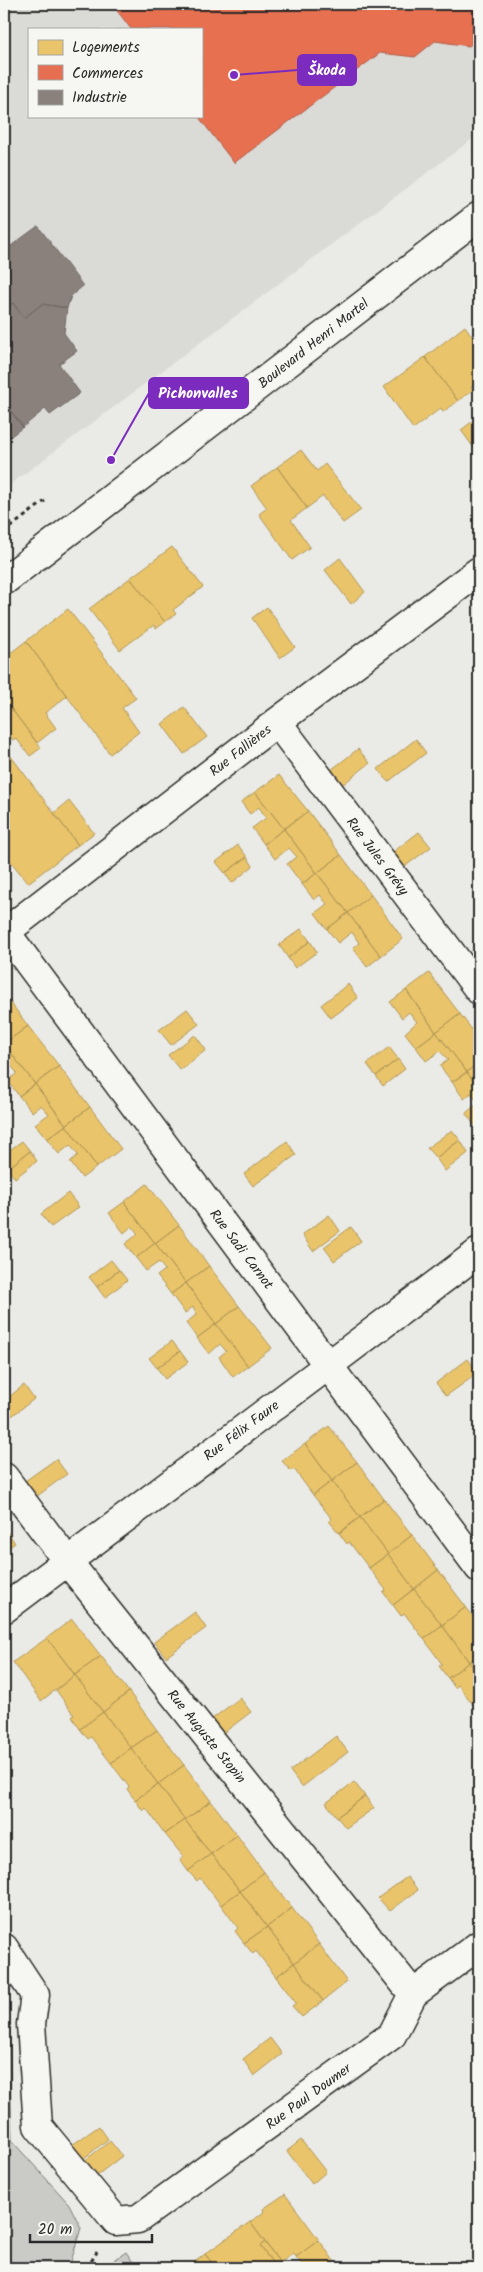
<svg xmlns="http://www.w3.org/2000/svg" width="483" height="2272" viewBox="0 0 483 2272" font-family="Kalam,sans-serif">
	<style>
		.built { fill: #dadad6; fill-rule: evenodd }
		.green { fill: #cacac7; stroke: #7a7a79 }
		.homes { fill: #e9c46a; stroke: #b09657 }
		.shops { fill: #e76f51; stroke: #af5b46 }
		.industry { fill: #8a817c; stroke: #6e6764 }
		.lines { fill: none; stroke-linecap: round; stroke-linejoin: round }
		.minor-casing { stroke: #2b2b2b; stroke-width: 31 }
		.path { stroke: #2b2b2b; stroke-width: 3; stroke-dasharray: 4 4; stroke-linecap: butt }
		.minor { stroke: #f6f6f2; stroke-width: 28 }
		.labels { text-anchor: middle; stroke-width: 5; stroke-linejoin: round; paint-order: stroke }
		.street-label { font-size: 14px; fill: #2b2b2b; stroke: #f6f6f2 }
		.leader { fill: none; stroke: #7b2cbf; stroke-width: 2 }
		.callout-dot { fill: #7b2cbf; stroke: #f6f6f2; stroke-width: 2 }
		.callout { fill: #7b2cbf; stroke: #7b2cbf; stroke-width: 2 }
		.callout-label { font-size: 15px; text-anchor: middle; font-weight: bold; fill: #fff }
	</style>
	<rect width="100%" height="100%" fill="#eaeae6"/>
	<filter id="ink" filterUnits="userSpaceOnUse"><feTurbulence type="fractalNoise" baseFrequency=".02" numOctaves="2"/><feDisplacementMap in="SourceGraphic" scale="10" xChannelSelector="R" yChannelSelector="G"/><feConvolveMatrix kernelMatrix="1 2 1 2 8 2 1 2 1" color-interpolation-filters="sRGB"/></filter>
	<g filter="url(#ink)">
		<path class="built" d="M4 4H479V134L4 489ZM29 29H201V116H29Z"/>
		<path class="green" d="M4 1995 8 2001 12 2141 69 2204 81 2228 69 2268H4Z
			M126 2252 137 2268H103Z"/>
		<path class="homes" d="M465 326 479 346V380L471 387 473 390 458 401 425 357Z
			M425 357 458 401 443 412 441 408 413 429 384 387Z
			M473 421 479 429V437L471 444 461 430Z
			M479 437V454L471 444Z
			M301 450 317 471 325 464 361 510 343 523 323 496 307 508 277 467Z
			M277 467 307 508 291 520 310 547 292 560 259 514 267 508 251 486Z
			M172 547 203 587 173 610 176 614 165 622 130 578Z
			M340 558 365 592 351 604 325 570Z
			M130 578 165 622 156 629 154 625 120 650 89 609Z
			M267 607 295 647 280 658 252 618Z
			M68 609 136 698 122 708 139 732 110 754 26 641Z
			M26 641 67 696 45 713 56 728 37 743 4 699V658Z
			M4 699 41 748 30 756 16 738 13 740 4 728Z
			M184 707 207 737 184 754 162 724Z
			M416 739 426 753 388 782 378 769Z
			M4 747 78 845 28 883 4 853Z
			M358 749 370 763 342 785 331 770Z
			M279 775 308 811 284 829 255 792Z
			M255 792 284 829 264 844 252 828 266 818 259 807 250 814 241 802Z
			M69 801 94 833 78 845 54 813Z
			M308 811 341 855 317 873 284 829Z
			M284 829 317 873 302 884 287 864 297 857 289 848 275 859 264 844Z
			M419 832 431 847 404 867 393 852Z
			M238 845 247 857 225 873 216 862Z
			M341 855 371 895 348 913 317 873Z
			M247 857 253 866 232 883 225 873Z
			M317 873 348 913 327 929 315 913 327 904 320 895 314 900 302 884Z
			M371 895 403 939 381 956 348 913Z
			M348 913 381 956 367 967 353 948 359 943 352 932 338 943 327 929Z
			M301 929 310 941 288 958 279 945Z
			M310 941 317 952 295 968 288 958Z
			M429 973 460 1014 436 1032 406 990Z
			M348 984 358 998 331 1018 321 1005Z
			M406 990 436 1032 416 1047 405 1033 417 1022 409 1012 402 1018 390 1002Z
			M4 994 28 1026 4 1044Z
			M187 1009 199 1024 171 1045 159 1030Z
			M460 1014 479 1039V1062L467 1072 436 1032Z
			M28 1026 59 1066 35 1084 4 1044Z
			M436 1032 467 1072 452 1082 440 1066 448 1060 440 1051 426 1061 416 1047Z
			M195 1035 206 1050 180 1070 168 1055Z
			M4 1044 35 1084 19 1096 8 1081 17 1073 8 1062 4 1066Z
			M389 1047 398 1059 376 1076 367 1064Z
			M398 1059 405 1069 383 1086 376 1076Z
			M479 1062V1089L467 1072Z
			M59 1066 90 1107 66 1125 35 1084Z
			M467 1072 479 1089V1126L476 1128 466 1113 478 1103 471 1093 464 1099 452 1082Z
			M35 1084 66 1125 47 1139 35 1124 49 1114 41 1105 32 1112 19 1096Z
			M90 1107 121 1149 97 1167 66 1125Z
			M66 1125 97 1167 82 1178 70 1162 78 1155 70 1145 59 1154 47 1139Z
			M452 1130 460 1140 436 1158 427 1148Z
			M460 1140 468 1153 445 1171 436 1158Z
			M22 1141 30 1151 7 1169 4 1164V1154Z
			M287 1141 296 1155 253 1186 244 1174Z
			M30 1151 37 1161 15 1178 7 1169Z
			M147 1184 179 1225 155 1243 124 1202Z
			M68 1193 79 1207 51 1227 41 1214Z
			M124 1202 155 1243 136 1258 125 1244 138 1234 132 1226 124 1233 109 1213Z
			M329 1215 340 1231 313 1251 302 1235Z
			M179 1225 209 1266 186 1283 155 1243Z
			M351 1227 361 1241 334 1261 324 1247Z
			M155 1243 186 1283 171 1294 157 1276 165 1270 159 1262 146 1271 136 1258Z
			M111 1260 119 1270 97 1287 89 1277Z
			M209 1266 239 1306 216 1324 186 1283Z
			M119 1270 127 1280 105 1298 97 1287Z
			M186 1283 216 1324 197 1338 186 1323 197 1314 193 1307 185 1313 171 1294Z
			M239 1306 272 1348 248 1366 216 1324Z
			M216 1324 248 1366 233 1377 219 1357 226 1351 220 1344 209 1354 197 1338Z
			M172 1341 180 1351 157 1368 149 1358Z
			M180 1351 188 1362 165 1379 157 1368Z
			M468 1359 478 1373 446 1396 436 1383Z
			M24 1385 34 1399 4 1422V1401Z
			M329 1426 357 1462 332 1481 305 1444Z
			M305 1444 332 1481 313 1495 294 1469 291 1471 282 1461Z
			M56 1459 67 1474 36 1497 25 1481Z
			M357 1462 384 1499 360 1517 332 1481Z
			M332 1481 360 1517 339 1533 329 1521 332 1519 313 1495Z
			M384 1499 412 1535 388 1554 360 1517Z
			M360 1517 388 1554 369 1568 349 1542 347 1544 339 1533Z
			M4 1527 15 1543 4 1551Z
			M412 1535 438 1570 414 1589 388 1554Z
			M388 1554 414 1589 393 1605 383 1592 386 1590 369 1568Z
			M438 1570 466 1607 442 1625 414 1589Z
			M414 1589 442 1625 424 1639 404 1613 401 1616 393 1605Z
			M466 1607 479 1624V1654L469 1662 442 1625Z
			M195 1612 206 1628 166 1657 154 1642Z
			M72 1619 101 1656 75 1675 47 1638Z
			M442 1625 469 1662 448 1678 439 1666 442 1664 424 1639Z
			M47 1638 75 1675 41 1701 13 1662Z
			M479 1654V1675L469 1662Z
			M101 1656 129 1692 103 1712 75 1675Z
			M469 1662 479 1675 478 1711 458 1685 455 1688 448 1678Z
			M75 1675 103 1712 80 1729 72 1717 74 1715 56 1690Z
			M129 1692 157 1730 131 1748 103 1712Z
			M240 1698 251 1712 222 1734 212 1719Z
			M103 1712 131 1748 111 1763 91 1737 88 1739 80 1729Z
			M157 1730 184 1765 158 1784 131 1748Z
			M336 1736 348 1752 302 1787 290 1771Z
			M131 1748 158 1784 135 1800 127 1789 129 1787 111 1763Z
			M184 1765 211 1801 185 1820 158 1784Z
			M354 1782 365 1796 337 1817 326 1803Z
			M158 1784 185 1820 165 1834 146 1808 143 1811 135 1800Z
			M365 1796 374 1808 346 1828 337 1817Z
			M211 1801 237 1835 211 1854 185 1820Z
			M185 1820 211 1854 188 1871 180 1860 183 1856 165 1834Z
			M237 1835 264 1872 240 1891 211 1854Z
			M211 1854 240 1891 221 1905 200 1878 197 1881 188 1871Z
			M264 1872 292 1908 267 1927 240 1891Z
			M407 1877 418 1890 390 1911 378 1898Z
			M240 1891 267 1927 244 1943 235 1931 238 1928 221 1905Z
			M292 1908 319 1944 294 1963 267 1927Z
			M267 1927 294 1963 276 1977 256 1951 253 1954 244 1943Z
			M319 1944 347 1982 323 2001 294 1963Z
			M294 1963 323 2001 302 2017 292 2006 296 2003 276 1977Z
			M270 2038 282 2054 254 2076 243 2059Z
			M99 2126 108 2139 83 2159 72 2145Z
			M301 2140 326 2172 312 2184 287 2151Z
			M110 2141 122 2156 96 2176 84 2161Z
			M285 2194 319 2240 296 2257 294 2253 280 2263 250 2222 264 2212 263 2209Z
			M250 2222 265 2242 260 2246 275 2266 273 2268H216L205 2254Z
			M319 2240 339 2268H305L296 2257Z
			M265 2242 280 2263 275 2266 260 2246Z
			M205 2254 216 2268H181L186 2264 188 2267Z"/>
		<path class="shops" d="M112 4H479V38L469 46 435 41 415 57 380 53 234 163 198 116H201V29H131Z"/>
		<path class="industry" d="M38 226 83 286 71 296 67 308 42 304 24 318 13 303 4 309V251Z
			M13 303 24 318 42 304 67 308 64 333 77 351 59 364 80 393 50 415 45 409 23 427 4 402V309Z
			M4 402 23 427 7 439 4 435Z"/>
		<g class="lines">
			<g class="minor-casing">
				<path id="minor" d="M4 581 479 216
					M277 722 479 990
					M4 930 479 1568
					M4 933 277 722 479 571
					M4 1477 68 1562 413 1994
					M4 1609 479 1252
					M4 1948 35 1995 31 2024 38 2126 116 2221 138 2219 392 2035 413 1994 479 1945"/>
			</g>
			<path class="path" d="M4 532 45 501
				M87 2268 97 2252"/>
			<use href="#minor" class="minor"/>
		</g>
	</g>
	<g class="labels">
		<g class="street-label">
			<text transform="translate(313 343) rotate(-38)" y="5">Boulevard Henri Martel</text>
			<text transform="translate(240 750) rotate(-38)" y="5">Rue Fallières</text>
			<text transform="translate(378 856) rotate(53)" y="5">Rue Jules Grévy</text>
			<text transform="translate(242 1249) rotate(53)" y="5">Rue Sadi Carnot</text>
			<text transform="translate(241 1430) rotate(-37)" y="5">Rue Félix Faure</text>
			<text transform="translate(207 1736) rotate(51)" y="5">Rue Auguste Stopin</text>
			<text transform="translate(308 2096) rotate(-36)" y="5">Rue Paul Doumer</text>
		</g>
	</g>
	<path class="leader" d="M234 75L298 70M111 460L149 393"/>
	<g class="callout-dot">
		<circle cx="234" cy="75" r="5"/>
		<circle cx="111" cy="460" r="5"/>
	</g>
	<g class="callout">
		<rect x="298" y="55" width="58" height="30" rx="5"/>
		<rect x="149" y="378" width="99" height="30" rx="5"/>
	</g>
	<g class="callout-label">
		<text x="327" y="75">Škoda</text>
		<text x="198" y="398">Pichonvalles</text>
	</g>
	<rect width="483" height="2272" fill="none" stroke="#f6f6f2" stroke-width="20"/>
	<rect x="10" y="10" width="463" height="2252" fill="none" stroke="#2b2b2b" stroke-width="2" filter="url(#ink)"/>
	<rect x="28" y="28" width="175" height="90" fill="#f6f6f2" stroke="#a5a5a2"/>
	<rect x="38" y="40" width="25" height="15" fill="#e9c46a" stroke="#a5a5a2"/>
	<text x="72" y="52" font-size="15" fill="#2b2b2b">Logements</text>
	<rect x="38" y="65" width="25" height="15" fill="#e76f51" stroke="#a5a5a2"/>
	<text x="72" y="78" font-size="15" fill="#2b2b2b">Commerces</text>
	<rect x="38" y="90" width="25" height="15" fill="#8a817c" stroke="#a5a5a2"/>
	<text x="72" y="102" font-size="15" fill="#2b2b2b">Industrie</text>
	<path d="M30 2234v8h122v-8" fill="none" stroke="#2b2b2b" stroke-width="2.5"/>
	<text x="38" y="2234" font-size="15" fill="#2b2b2b" stroke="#f6f6f2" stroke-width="4" paint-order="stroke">20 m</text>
</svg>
